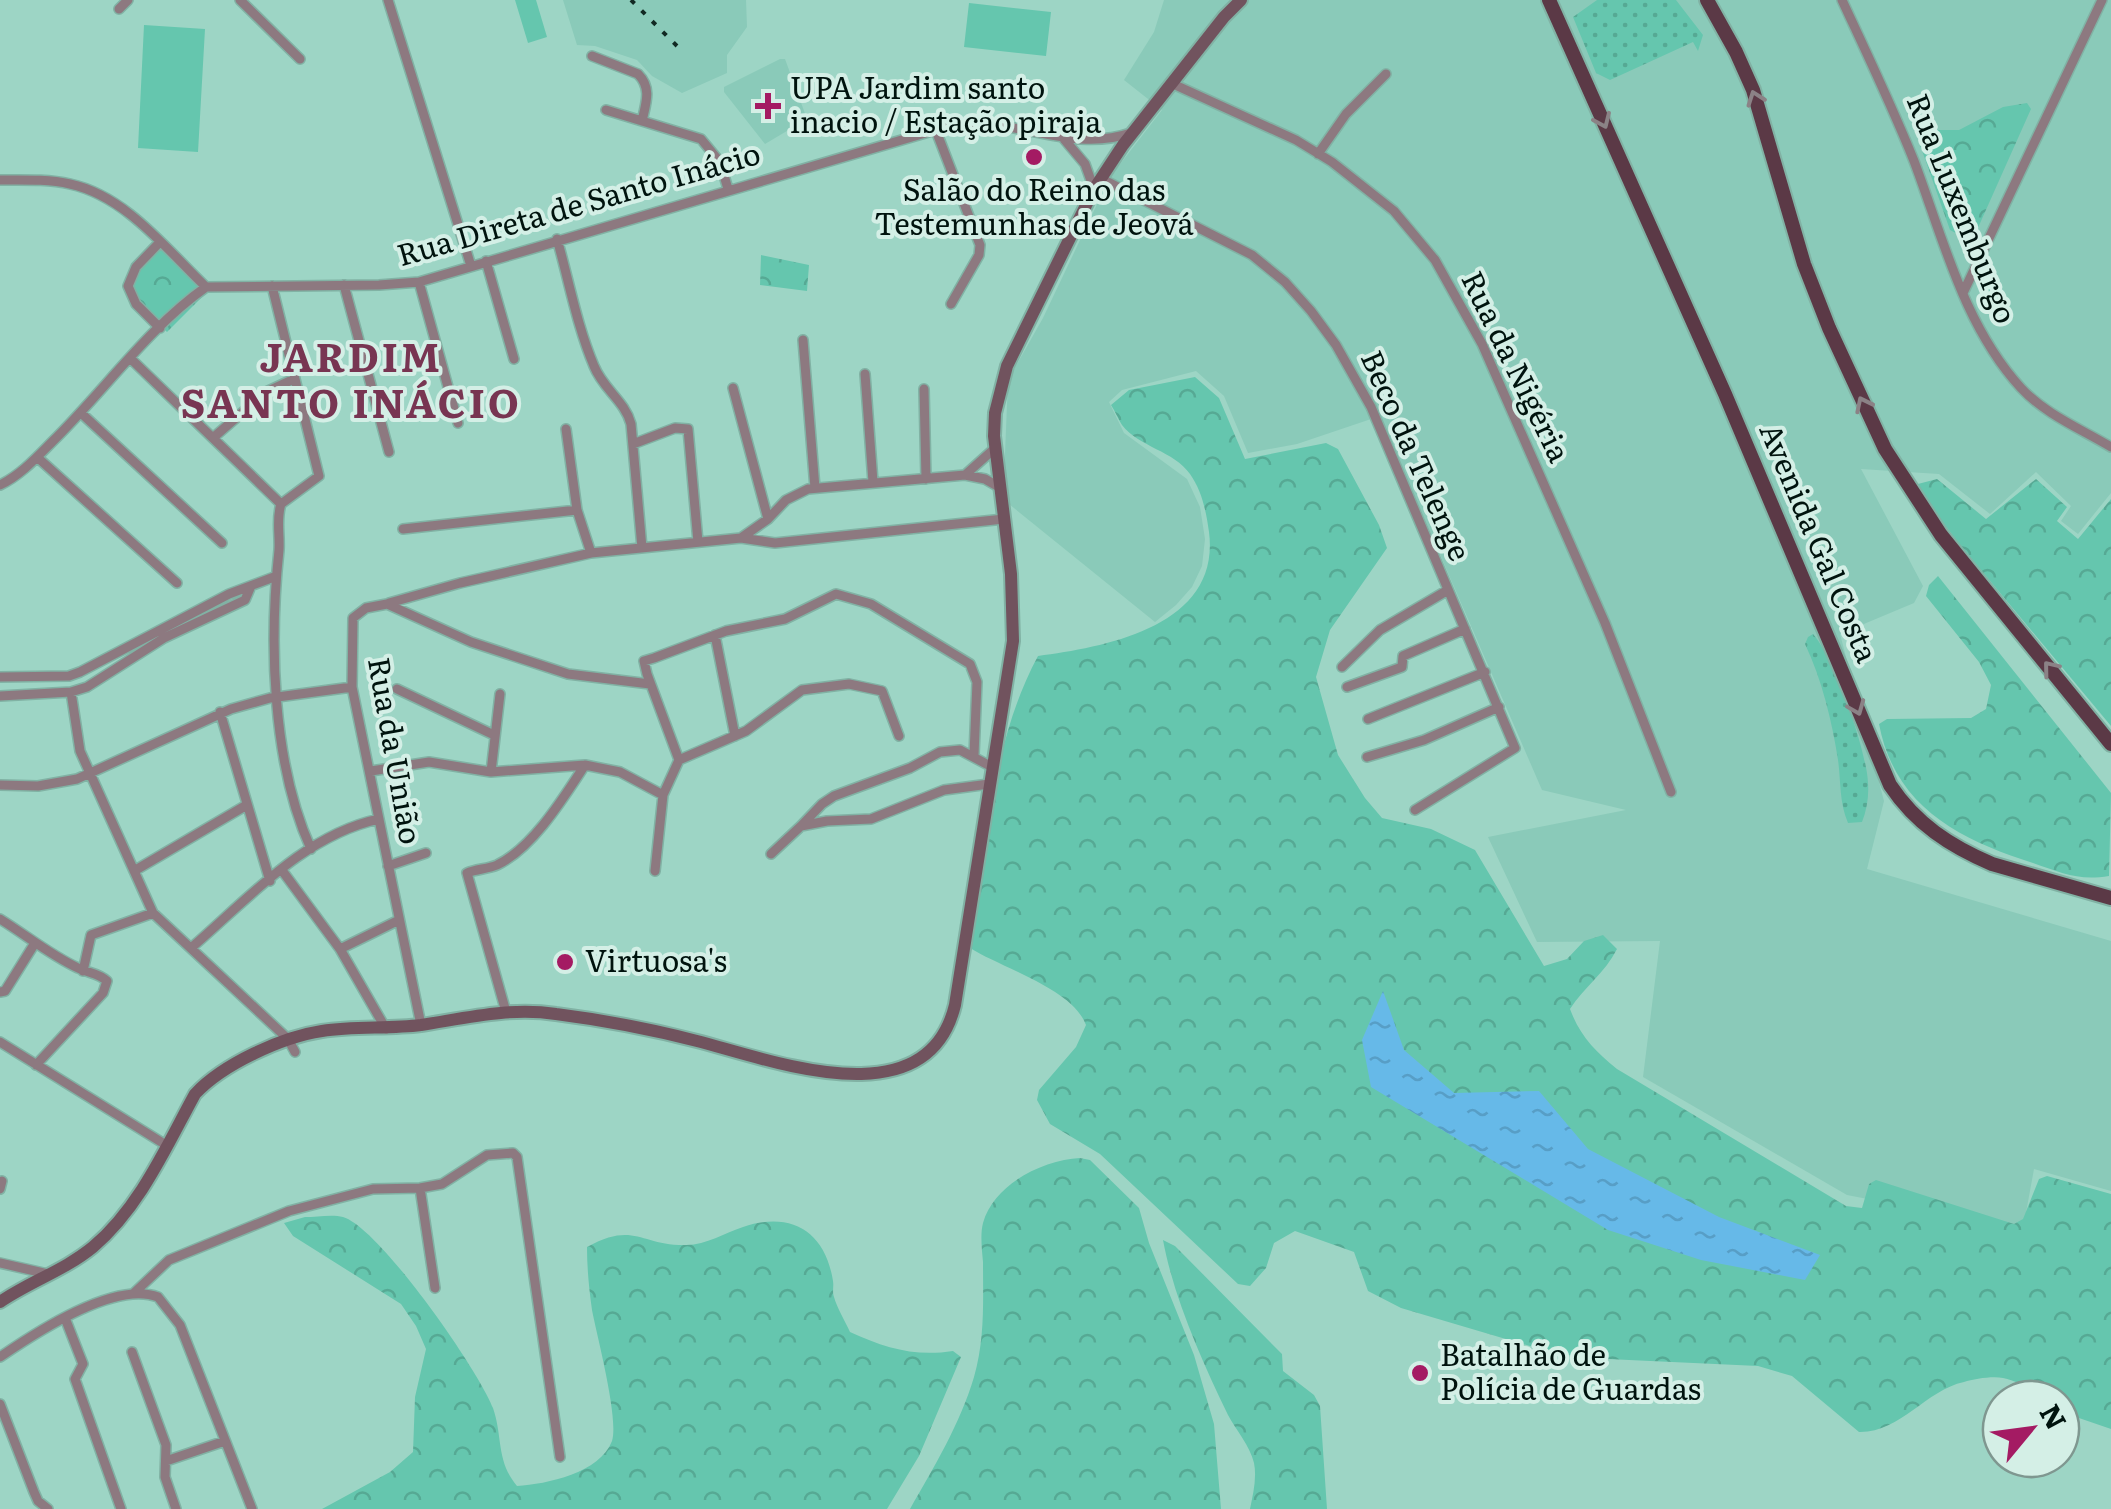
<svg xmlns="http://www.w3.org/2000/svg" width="2111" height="1509" viewBox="0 0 2111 1509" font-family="Literata,serif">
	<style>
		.built { fill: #8acab9 }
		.grass { fill: url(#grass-dots) }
		.forest { fill: url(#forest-crowns) }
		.pitch { fill: #65c6ae }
		.water { fill: url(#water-ripples) }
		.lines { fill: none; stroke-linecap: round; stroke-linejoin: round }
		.minor-casing { stroke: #81b2a4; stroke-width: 12 }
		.secondary-casing { stroke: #81b2a4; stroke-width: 16 }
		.primary-casing { stroke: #81b2a4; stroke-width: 18 }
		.minor { stroke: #8d7980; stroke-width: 9 }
		.secondary { stroke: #71535e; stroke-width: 12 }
		.primary { stroke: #5b3946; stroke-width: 14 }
		.rail { stroke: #122923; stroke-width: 4; stroke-dasharray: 5 10; stroke-linecap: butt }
		.oneway { stroke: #8b8286 }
		.poi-dot { fill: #a41b63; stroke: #d4efe6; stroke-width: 4 }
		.labels { text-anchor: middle; stroke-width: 8; stroke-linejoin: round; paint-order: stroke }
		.poi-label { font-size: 30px; fill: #00130e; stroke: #d4efe6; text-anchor: start }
		.street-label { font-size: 30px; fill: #00130e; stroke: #d4efe6 }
		.district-label { font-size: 40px; font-weight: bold; letter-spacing: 2.5px; fill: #783552; stroke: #d4efe6 }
	</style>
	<defs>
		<pattern id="grass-dots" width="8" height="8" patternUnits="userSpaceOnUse" patternTransform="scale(2.5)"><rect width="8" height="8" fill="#65c6ae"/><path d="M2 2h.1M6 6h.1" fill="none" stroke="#56a994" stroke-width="1.8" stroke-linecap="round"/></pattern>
		<pattern id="forest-crowns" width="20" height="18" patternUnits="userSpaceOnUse" patternTransform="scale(2.5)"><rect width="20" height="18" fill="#65c6ae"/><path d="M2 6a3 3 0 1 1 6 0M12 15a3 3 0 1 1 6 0" fill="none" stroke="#56a994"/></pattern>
		<pattern id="water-ripples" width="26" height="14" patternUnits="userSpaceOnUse" patternTransform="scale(2.5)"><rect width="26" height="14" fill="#66b9e8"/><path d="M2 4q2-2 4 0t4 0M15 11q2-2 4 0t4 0" fill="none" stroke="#579ec6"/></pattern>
	</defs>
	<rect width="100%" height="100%" fill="#9dd5c5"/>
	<path class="built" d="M563 0H746L747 27 727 55V73L682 93 652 76 637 60 595 46 577 45Z
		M1164 0H2111V493L2078 534 2061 521 2071 506 2036 472 1990 514 1939 474 1861 469 1923 586 1914 603 1840 634 1884 801 1867 869 2111 941V1191L2034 1169 2023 1229 1847 1195 1643 1077 1660 941 1537 942 1488 837 1626 810 1542 790 1380 416 1297 444 1248 453 1224 396 1196 371 1122 390 1109 402 1124 433 1187 479 1200 507 1205 539 1202 566 1192 587 1176 605 1155 622 1009 504 1004 479 1008 380 1043 318 1110 177 1162 110 1124 80 1154 32Z
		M780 59H785L807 119 765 144 724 92V87Z"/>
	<path class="grass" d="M1597 0H1676L1703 35 1698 51 1693 42 1610 80 1596 73 1573 17Z
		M1813 634C1834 657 1867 751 1868 783 1869 796 1867 810 1862 822L1848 823C1839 802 1841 781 1838 760 1832 721 1822 680 1805 644L1808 637Z"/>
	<path class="forest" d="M2027 103 2031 109 1977 230 1963 237 1950 230 1919 142 1918 130H1959L2003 107Z
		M161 244 207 292 167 332C127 290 119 288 161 244Z
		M761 255 809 265 807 291 760 285Z
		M1195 377 1219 398 1245 459 1326 443 1338 449 1379 525 1387 548 1330 630 1316 677 1338 755 1365 798 1382 818 1431 829 1475 850 1544 966 1567 959 1584 941 1603 935 1617 949C1605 973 1584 987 1570 1009 1580 1036 1595 1051 1617 1069L1846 1206 1862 1208 1869 1184 1876 1180 2014 1224 2023 1219 2039 1179 2047 1176 2111 1194V1429L2076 1417 2061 1406V1399C2039 1399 2024 1382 2003 1378 1992 1376 1974 1379 1964 1382 1926 1390 1900 1433 1859 1432L1792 1376 1758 1366 1586 1358 1550 1352 1401 1308 1368 1291 1354 1252 1295 1231 1274 1243 1266 1268 1250 1286 1238 1284 1100 1154 1050 1124 1037 1100 1039 1090 1076 1047 1086 1025C1073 989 1002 968 970 948 985 852 991 743 1038 656 1107 647 1221 626 1209 532 1206 511 1202 491 1190 474 1174 451 1139 447 1122 425 1118 419 1115 411 1111 405L1129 390Z
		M1937 479 1986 519 2036 479 2067 507 2057 521 2078 539 2111 499V726L1960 545 1914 485Z
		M1938 576 2111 793 2109 876C2078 881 2062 873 2033 863 1961 840 1895 808 1879 724L1887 719 1971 718 1986 709 1991 685 1979 662 1926 596 1929 585Z
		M1080 1158 1090 1160 1139 1208 1149 1243 1194 1355 1214 1424 1221 1509H910C934 1467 960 1424 974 1377 985 1339 983 1301 983 1262 982 1251 980 1234 983 1223 994 1184 1043 1160 1080 1158Z
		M305 1217C316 1217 333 1214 343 1217 380 1228 479 1371 493 1408 503 1437 496 1461 517 1486 547 1484 600 1473 612 1441 619 1419 597 1336 592 1310 589 1289 587 1268 587 1247 634 1221 640 1245 684 1245 705 1246 724 1233 743 1227 790 1211 825 1230 833 1281 834 1287 832 1291 834 1297 837 1308 845 1321 850 1332 885 1348 915 1357 953 1351L961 1357 919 1456 887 1509H322L390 1472 413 1452 415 1397 426 1349 416 1326 401 1304 293 1236 284 1223Z
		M1163 1240 1175 1246 1282 1354 1283 1371 1314 1395 1320 1406 1327 1509H1250C1253 1494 1257 1478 1254 1463 1250 1446 1236 1430 1228 1415 1202 1361 1174 1299 1163 1240Z"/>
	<path class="pitch" d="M515 0H536L547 37 528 43Z
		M969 3 1051 12 1046 56 964 47Z
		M144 25 205 29 198 152 138 148Z"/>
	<path class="water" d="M1383 991 1404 1050 1454 1093 1539 1091 1588 1149 1719 1217 1820 1255 1805 1280 1701 1260 1608 1230 1371 1087 1362 1040Z"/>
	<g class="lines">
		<g class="minor-casing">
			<path id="minor" d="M240 0 300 59
				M388 0 471 266
				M1842 0C1867 54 1892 106 1914 161 1943 238 1964 326 2021 388 2045 414 2081 429 2111 447
				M119 9 128 0
				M592 56 638 74C652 88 646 103 642 121
				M1173 84 1296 140 1332 162 1394 211 1435 260 1482 344 1605 623 1671 792
				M606 110 701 139 720 162 728 189
				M935 128 980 245 979 255 951 304
				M1064 139 1085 164 1094 189
				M1318 154 1346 114 1386 74
				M1100 178 1252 255 1285 282 1311 311 1336 345 1371 407 1515 748 1415 810
				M0 180C23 180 48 179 70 184 126 196 167 250 206 287
				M557 239C569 281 577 326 594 366 603 389 625 401 631 424L642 548
				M159 243 136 267 128 286 136 304 160 328
				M486 261 514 359
				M419 282 458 423
				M344 285 389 452
				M272 286 319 476 281 504
				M1963 293 2102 0
				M803 340 815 488
				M131 359 281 504
				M865 374 873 482
				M733 388 768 519
				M924 389 926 479
				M81 413 222 543
				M566 429 577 510 591 553
				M214 437 266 392 294 379
				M633 444 675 428 688 429 698 542
				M37 457 177 583
				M965 475 994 449
				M0 485C21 475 37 457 53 441 104 391 148 328 206 287L379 285 419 282 956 124C1016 118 1072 153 1131 133
				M281 504C276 519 280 534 279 550 269 643 272 763 311 849
				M403 529 577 510
				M741 538 775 543 1004 519
				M389 603 460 583 591 553 741 538 768 519 786 500 808 489 965 475 985 479 999 487
				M715 635 735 736
				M1342 667 1380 630 1448 590
				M0 677 69 676 80 672 229 594 274 577
				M1347 687 1402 667 1403 656 1465 629
				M397 689 494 735
				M71 692 80 751 153 913 288 1039 295 1052
				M0 696 71 692 87 687 164 638 245 600 251 586
				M220 712 270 881
				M1368 719 1485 672
				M1367 757 1424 740 1499 707
				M679 760 746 731 802 690 849 684 882 691 899 736
				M371 771 429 762 491 772 585 765 620 772 663 795
				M491 772 500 694
				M0 785 38 786 77 779 231 709 270 698 352 687
				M801 826 822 804 834 796 910 768 940 752 960 750 992 767
				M771 854 801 826 827 821 871 819 944 790 989 784
				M388 866 426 853
				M281 869 340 949 386 1029
				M134 871 245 806
				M655 871 663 795 679 760 647 674 644 661 654 658 726 631 785 619 836 594 871 604 970 664 977 682 974 755
				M0 919C26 935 50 955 78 968 88 973 99 973 107 981L103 993 36 1065
				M191 948C247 900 304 835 379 819
				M340 949 397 921
				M83 971 91 935 153 913
				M0 992 5 991 35 943
				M506 1012 467 873C476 869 488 869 497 865 533 848 564 797 585 765
				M421 1025 352 687 353 618 366 608 387 604 471 642 568 674 650 684
				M0 1042 166 1145
				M420 1188 435 1288
				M0 1189 2 1181
				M0 1263 48 1274
				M134 1293 169 1260 289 1211 373 1189 420 1188 442 1184 487 1155 513 1153 517 1157 560 1457
				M65 1318 83 1364 75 1379 121 1509
				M132 1352 166 1445 165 1477 176 1509
				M0 1357C35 1333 115 1280 158 1297L180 1325 252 1509
				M0 1404 34 1492 38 1501 48 1509
				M166 1461 225 1441"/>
		</g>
		<g class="secondary-casing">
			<path id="secondary" d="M0 1302C29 1282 65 1270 93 1247 140 1207 166 1147 195 1094 223 1064 282 1037 322 1031 355 1026 388 1029 421 1025 466 1018 510 1007 556 1014 603 1020 651 1029 697 1041 774 1061 927 1120 955 1005L1013 641 1011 574 994 436 995 413 1007 366 1094 189 1123 145 1224 17 1241 0"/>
		</g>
		<g class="primary-casing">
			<path id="primary" d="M1549 0 1725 394 1890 785C1916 824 1950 846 1992 864L2111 898
				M1707 0 1736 52 1753 90 1804 264 1829 328 1885 449 1941 535 2111 744"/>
		</g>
		<use href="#minor" class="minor"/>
		<use href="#secondary" class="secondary"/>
		<use href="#primary" class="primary"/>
		<path class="rail" d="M631 0 682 51"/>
	</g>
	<defs><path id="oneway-chevron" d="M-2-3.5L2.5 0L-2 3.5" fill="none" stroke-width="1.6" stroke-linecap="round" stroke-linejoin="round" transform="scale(2.5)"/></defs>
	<g class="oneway">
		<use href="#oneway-chevron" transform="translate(1755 98) rotate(-110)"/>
		<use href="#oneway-chevron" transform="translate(1603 121) rotate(66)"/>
		<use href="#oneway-chevron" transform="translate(1863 404) rotate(-116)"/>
		<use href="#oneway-chevron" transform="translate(2050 668) rotate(-129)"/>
		<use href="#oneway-chevron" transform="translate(1857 708) rotate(68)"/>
	</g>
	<g class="poi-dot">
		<path d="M763 91h10v10h10v10h-10v10h-10v-10h-10v-10h10z"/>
		<circle cx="1034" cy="157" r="10"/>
		<circle cx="565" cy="962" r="10"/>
		<circle cx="1420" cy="1373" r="10"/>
	</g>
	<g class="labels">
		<g class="poi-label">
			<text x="790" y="99">UPA Jardim santo<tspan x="790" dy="34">inacio / Estação piraja</tspan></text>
			<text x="1034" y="201" text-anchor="middle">Salão do Reino das<tspan x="1034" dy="34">Testemunhas de Jeová</tspan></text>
			<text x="585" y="972">Virtuosa's</text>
			<text x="1440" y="1366">Batalhão de<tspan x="1440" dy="34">Polícia de Guardas</tspan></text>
		</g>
		<g class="street-label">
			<text transform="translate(579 205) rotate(-16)" y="10">Rua Direta de Santo Inácio</text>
			<text transform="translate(1961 209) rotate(68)" y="10">Rua Luxemburgo</text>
			<text transform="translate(1515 367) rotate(64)" y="10">Rua da Nigéria</text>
			<text transform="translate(1415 456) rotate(66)" y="10">Beco da Telenge</text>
			<text transform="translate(1818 543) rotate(67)" y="10">Avenida Gal Costa</text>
			<text transform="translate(394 751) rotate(80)" y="10">Rua da União</text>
		</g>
		<g class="district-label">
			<text x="351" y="372">JARDIM<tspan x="351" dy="46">SANTO INÁCIO</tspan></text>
		</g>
	</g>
	<g transform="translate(2031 1429) rotate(61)"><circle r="48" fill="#d4efe6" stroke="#7f9790" stroke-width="2.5"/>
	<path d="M0-8L18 38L0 25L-18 38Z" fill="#a41b63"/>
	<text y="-15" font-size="28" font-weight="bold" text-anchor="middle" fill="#00130e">N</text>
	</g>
</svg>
